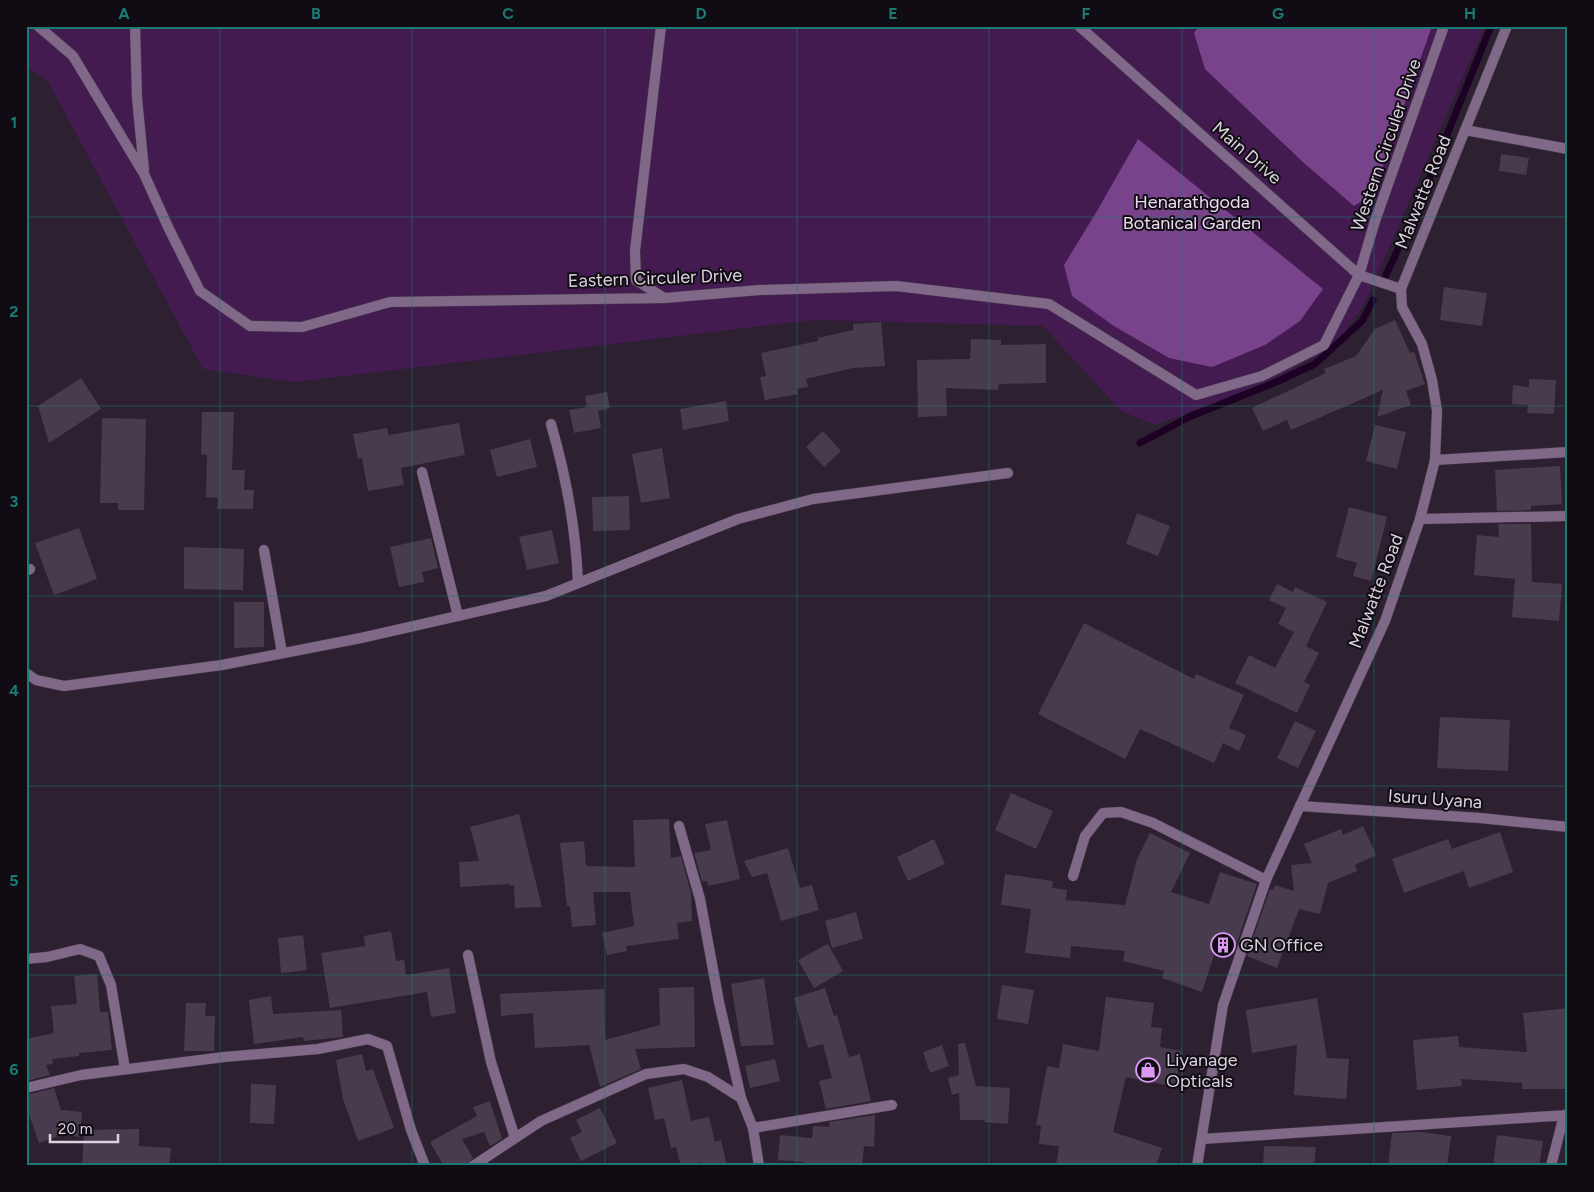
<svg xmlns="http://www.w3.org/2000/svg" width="1594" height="1192" viewBox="0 0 1594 1192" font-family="Figtree,sans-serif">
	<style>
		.green { fill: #431b51 }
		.forest { fill: #79438c }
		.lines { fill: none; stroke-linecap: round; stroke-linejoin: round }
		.stream { stroke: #1c0124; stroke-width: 7 }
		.building { fill: #483b4d }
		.service-casing { stroke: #483c4d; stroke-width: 11 }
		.minor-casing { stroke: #483c4d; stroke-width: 11 }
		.tertiary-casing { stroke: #483c4d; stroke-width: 11 }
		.service { stroke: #806888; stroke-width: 10 }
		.minor { stroke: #806888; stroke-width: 10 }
		.tertiary { stroke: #806888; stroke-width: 10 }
		.grid { fill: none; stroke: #197b74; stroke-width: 1; stroke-opacity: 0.55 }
		.labels { text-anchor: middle; stroke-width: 4; stroke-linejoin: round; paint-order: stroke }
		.street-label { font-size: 18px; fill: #dad2dd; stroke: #110c13 }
		.park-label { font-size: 18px; fill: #ecddf2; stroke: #110c13 }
		.poi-label { font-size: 18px; fill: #dad2dd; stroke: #110c13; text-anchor: start }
		.neatline { fill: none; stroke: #197b74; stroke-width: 2 }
		.grid-label { font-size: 16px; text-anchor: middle; font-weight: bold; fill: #197b74 }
	</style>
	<rect width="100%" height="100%" fill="#2c2031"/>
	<path class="green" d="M26 26H1485L1365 303 1333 348 1269 381 1156 425 1121 411 1043 326 813 320 294 382 203 369 47 80 26 66Z"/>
	<path class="forest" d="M1199 26H1432L1373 194 1354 206 1305 164 1205 69 1194 33Z
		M1138 139 1323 289 1300 321 1265 345 1212 367 1169 358 1114 326 1072 296 1064 265 1097 211Z"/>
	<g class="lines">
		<path class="stream" d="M1386 275 1419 204 1491 26
			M1140 443 1189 417 1274 383 1315 364 1362 321 1373 300"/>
	</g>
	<path class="building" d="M1501 154 1529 158 1526 175 1499 171Z
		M1444 287 1487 293 1482 326 1440 320Z
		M1395 320 1410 353 1414 352 1425 384 1406 391 1411 405 1377 417 1383 390 1291 430 1287 420 1263 431 1252 408 1326 373 1324 369 1356 356 1375 329Z
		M881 322 885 366 853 368 806 379 808 387 797 389 798 394 765 400 760 377 766 376 761 353 818 341V338L853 330V324Z
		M971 339 1001 340V345L1046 344V383L999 384 998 390 946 388 947 416 918 417 917 360 970 359Z
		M81 378 101 409 49 443 38 406Z
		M1529 379 1556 380 1554 414 1527 413 1528 405 1512 404 1513 385 1529 387Z
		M607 392 610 408 598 411 601 428 574 433 569 410 587 407 585 396Z
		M726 401 729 421 683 430 680 409Z
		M202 412H234L232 470H245L244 490H254L253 509H217L218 498 206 497 207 455 201 454Z
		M102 418 146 419 144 510H118V503H100Z
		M459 423 465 455 401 468 404 485 368 491 362 458 358 459 353 434 387 428 389 435Z
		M1375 425 1406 432 1397 469 1366 461Z
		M823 431 841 451 824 467 806 447Z
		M530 439 537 467 497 477 490 450Z
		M662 448 670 498 641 503 632 454Z
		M1560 466 1562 504 1531 506V510L1497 511 1495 470Z
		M629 496 630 530 593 531 592 497Z
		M1349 507 1387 517 1371 581 1353 576 1357 563 1336 557Z
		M1137 513 1170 526 1158 556 1126 544Z
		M1498 524H1531L1532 582 1562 584 1559 621 1512 617 1515 579 1474 575 1477 535 1499 537Z
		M79 528 97 579 54 595 35 543Z
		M552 530 559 563 527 570 519 537Z
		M431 538 438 568 422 572 424 582 399 587 390 547Z
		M184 547 244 549 243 590 184 589Z
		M1277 584 1293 592 1295 587 1327 602 1306 646 1319 653 1304 682 1310 685 1297 713 1235 683 1249 655 1275 668 1294 632 1278 624 1286 608 1269 600Z
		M234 602H264V647L234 648Z
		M1084 623 1194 679 1196 674 1244 695 1229 728 1246 735 1239 751 1223 743 1214 763 1140 729 1125 759 1038 714Z
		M1440 717 1510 720 1508 771 1437 768Z
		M1295 721 1316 731 1298 768 1277 758Z
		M1011 793 1053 811 1036 849 995 830Z
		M519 814 542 907 515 908 514 885 510 886V884L460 887 459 862 479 861 470 827Z
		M669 819 671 858 681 856 691 893 692 921 677 923 679 939 626 946 627 951 607 955 602 933 634 926 630 892H593L596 925 572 927 570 906H567L560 843 584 841 586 866 635 867 633 820Z
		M727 820 740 879 708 886 707 881H702L694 853 711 850 705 824Z
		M1363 826 1376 855 1355 865 1357 871 1328 883 1320 914 1299 909 1277 968 1247 956 1270 889 1273 890 1275 885 1294 891 1291 865 1312 863 1304 844 1341 829 1343 835Z
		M1500 832 1513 872 1469 888 1464 871 1404 893 1392 859 1448 839 1452 849Z
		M1150 833 1190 853 1171 892 1209 904 1220 872 1257 884 1234 951 1230 950 1227 956 1215 952 1202 992 1162 978 1164 971 1123 961 1125 951 1071 946 1070 958 1025 953 1031 909 1001 905 1005 874 1053 881 1052 888 1067 890 1066 900 1125 905 1137 859Z
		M934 839 945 864 908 881 897 857Z
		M788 848 800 888 812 885 819 910 781 921 767 873 752 877 744 861Z
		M856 912 863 939 832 948 825 921Z
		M391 931 396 961 404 960 406 975 449 968 456 1013 431 1017 427 992 330 1008 321 953 365 946 364 936Z
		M303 935 307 970 281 973 278 938Z
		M828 944 843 971 814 988 798 960Z
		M97 974 100 1012H108L112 1050 79 1053V1056L52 1059 53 1064 46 1065 50 1075 26 1081V1039L54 1033 51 1006 77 1004 74 976Z
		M764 978 774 1045 741 1046 731 984Z
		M1002 985 1034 990 1028 1024 997 1019Z
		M694 987 695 1047 635 1049 641 1069 600 1087 589 1045 535 1048 533 1013 501 1016 500 994 604 989 605 1040 660 1025 659 988Z
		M825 988 834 1016 837 1015 849 1057 860 1054 871 1101 826 1109 819 1081 832 1078 823 1044 808 1048 794 998Z
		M271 996 273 1014 341 1010 343 1037 304 1041 303 1037 254 1044 249 1000Z
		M1106 997 1154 1003 1151 1027 1162 1028 1160 1047 1182 1051 1175 1087 1126 1077 1113 1132 1162 1148 1156 1166H1056L1059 1146 1039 1144 1041 1126 1036 1125 1047 1066 1059 1068 1063 1044 1099 1051Z
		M1317 998 1327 1058 1349 1059 1346 1099 1294 1095 1297 1045 1252 1053 1246 1010Z
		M186 1003H206L205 1016H215L214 1051H184Z
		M1568 1008V1089H1522V1083L1461 1079 1462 1086 1417 1090 1413 1040 1458 1036 1459 1047 1527 1052 1523 1013Z
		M965 1043 976 1086 1010 1088 1008 1124 984 1122 985 1120H960L959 1093 952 1095 948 1078 959 1075 958 1044Z
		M942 1045 949 1066 930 1073 923 1052Z
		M362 1054 366 1071 373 1069 394 1128 358 1141 343 1099 336 1060Z
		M775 1059 780 1081 750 1088 745 1066Z
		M682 1080 691 1121 709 1117 715 1142 721 1140 727 1166H701V1162L681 1166 676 1147 671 1148 664 1118 655 1120 648 1088Z
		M251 1084 276 1085 274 1124 250 1123Z
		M54 1088 61 1110 82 1112 80 1137 62 1135 39 1143 26 1106V1095Z
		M490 1101 502 1139 490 1146 484 1132 462 1139 473 1158 466 1166H444L430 1142 477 1116 473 1107Z
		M600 1108 617 1143 581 1161 570 1138 582 1132 576 1120Z
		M875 1115 874 1147 864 1146 862 1166H804V1162L778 1160 780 1135 812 1138 813 1126 830 1127 829 1122Z
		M139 1129V1146L171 1148 169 1166H82L84 1130Z
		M1421 1132 1451 1136 1447 1166H1388L1392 1133Z
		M1497 1135 1543 1141 1539 1166H1493Z
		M1264 1146 1316 1147 1314 1166H1263Z"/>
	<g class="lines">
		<g class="service-casing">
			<path id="service" d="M38 26 73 56 144 174 169 229 200 291 250 326 302 327 390 302 665 298 759 290 896 286 1049 304 1196 395 1262 376 1324 345 1359 275 1375 221 1444 26
				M135 26 137 98 144 170
				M661 26 635 251 636 280 664 298
				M1079 26 1359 275 1401 289
				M1465 130 1568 149
				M551 424C566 476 576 529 578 583
				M1435 460 1568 452
				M422 472 458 616
				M1420 519 1568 516
				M264 550 282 653
				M26 571 30 569
				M1300 806 1480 818 1568 827
				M679 826 700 899 719 1002 741 1098
				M1073 876 1085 836 1103 813 1121 812 1153 823 1266 880
				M468 955 491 1062 515 1138
				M26 959 47 957 80 949 99 956 111 985 125 1069
				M753 1128 892 1105
				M1202 1139 1568 1115
				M1551 1166 1564 1115"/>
		</g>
		<g class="minor-casing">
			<path id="minor" d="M26 673 36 680 64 686 222 665 361 638 546 596 738 519 813 499 1008 473
				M26 1088 81 1075 224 1057 318 1049 368 1039 387 1046 411 1130 425 1166
				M473 1166 541 1121 646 1074 684 1069 708 1077 741 1098 753 1128 759 1166"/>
		</g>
		<g class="tertiary-casing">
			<path id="tertiary" d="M1197 1166 1223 1005 1266 880 1385 621 1420 519 1435 460 1437 411 1432 380 1422 344 1402 307 1401 289 1507 26"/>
		</g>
		<use href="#service" class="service"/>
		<use href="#minor" class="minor"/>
		<use href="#tertiary" class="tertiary"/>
	</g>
	<path class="grid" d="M220 26V1166M412 26V1166M605 26V1166M797 26V1166M989 26V1166M1182 26V1166M1374 26V1166M26 217H1568M26 406H1568M26 596H1568M26 786H1568M26 975H1568"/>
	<defs>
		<g id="building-ring" transform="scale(1.25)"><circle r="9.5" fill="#110c13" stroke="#dc99f4" stroke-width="1.5"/><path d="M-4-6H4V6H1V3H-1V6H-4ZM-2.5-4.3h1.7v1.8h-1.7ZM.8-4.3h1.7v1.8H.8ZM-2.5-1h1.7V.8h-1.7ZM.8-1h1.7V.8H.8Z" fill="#dc99f4"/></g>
		<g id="shop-ring" transform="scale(1.25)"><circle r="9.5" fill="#110c13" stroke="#dc99f4" stroke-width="1.5"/><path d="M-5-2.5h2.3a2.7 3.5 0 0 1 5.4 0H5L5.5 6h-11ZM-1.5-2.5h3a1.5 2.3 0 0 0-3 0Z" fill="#dc99f4"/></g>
	</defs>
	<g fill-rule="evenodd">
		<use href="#building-ring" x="1223" y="945"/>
		<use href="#shop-ring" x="1148" y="1070"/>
	</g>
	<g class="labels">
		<g class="street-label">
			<text transform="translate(1386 145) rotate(-71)" y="6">Western Circuler Drive</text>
			<text transform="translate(1247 153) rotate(41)" y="6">Main Drive</text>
			<text transform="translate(1423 192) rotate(-68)" y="6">Malwatte Road</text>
			<text transform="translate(655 278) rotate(-2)" y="6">Eastern Circuler Drive</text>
			<text transform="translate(1376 591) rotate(-69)" y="6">Malwatte Road</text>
			<text transform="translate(1435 799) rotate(4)" y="6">Isuru Uyana</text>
		</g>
		<g class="park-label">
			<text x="1192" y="208">Henarathgoda<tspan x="1192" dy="21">Botanical Garden</tspan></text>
		</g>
		<g class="poi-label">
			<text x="1240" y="951">GN Office</text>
			<text x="1166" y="1066">Liyanage<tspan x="1166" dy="21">Opticals</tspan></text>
		</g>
	</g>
	<rect width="1594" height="1192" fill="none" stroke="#110c13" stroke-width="55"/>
	<path d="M50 1134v8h68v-8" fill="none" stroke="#dad2dd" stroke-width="2.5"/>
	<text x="58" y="1134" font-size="15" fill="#dad2dd" stroke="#110c13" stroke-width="4" paint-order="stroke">20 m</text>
	<rect x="28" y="28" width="1538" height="1136" class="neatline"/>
	<g class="grid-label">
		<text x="124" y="19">A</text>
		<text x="316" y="19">B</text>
		<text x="508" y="19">C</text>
		<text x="701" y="19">D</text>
		<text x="893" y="19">E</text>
		<text x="1086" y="19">F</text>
		<text x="1278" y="19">G</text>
		<text x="1470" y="19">H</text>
		<text x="14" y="128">1</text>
		<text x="14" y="317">2</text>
		<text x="14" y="507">3</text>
		<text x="14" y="696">4</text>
		<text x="14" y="886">5</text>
		<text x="14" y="1075">6</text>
	</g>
</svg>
